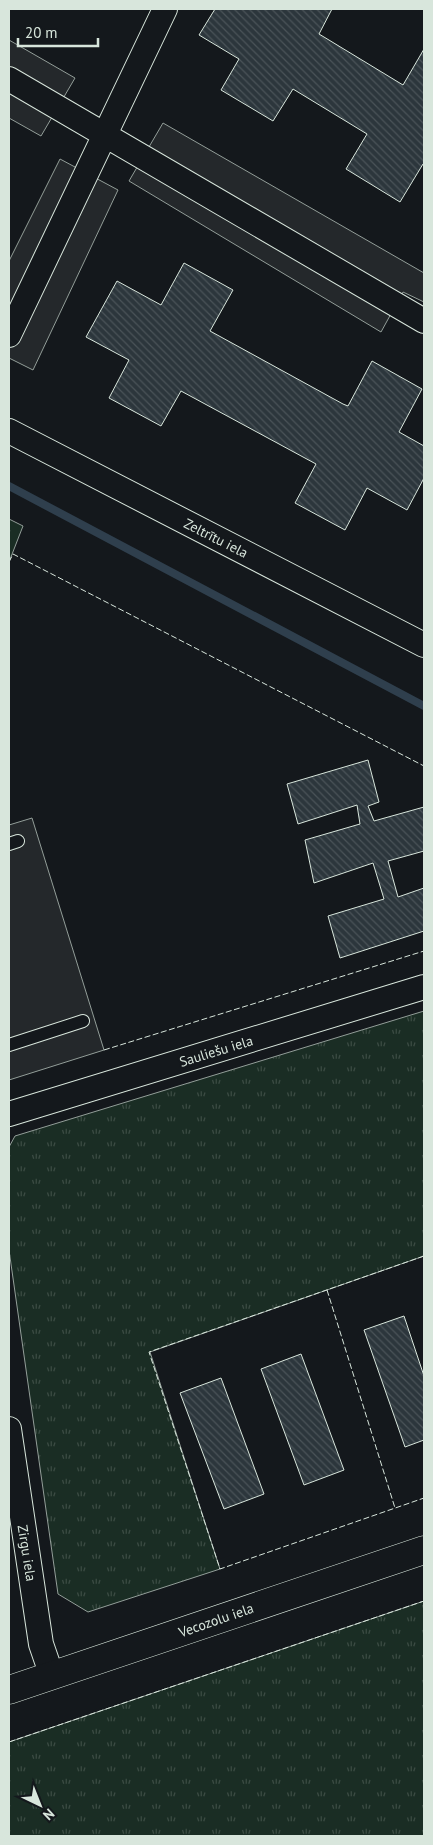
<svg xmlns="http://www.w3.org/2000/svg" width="433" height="1845" viewBox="0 0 433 1845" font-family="'PT Sans',sans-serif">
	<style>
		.grass { fill: url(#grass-tufts); stroke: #939e99 }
		.parking { fill: #24282b; stroke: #939e99 }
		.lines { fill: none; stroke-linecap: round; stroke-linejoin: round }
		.stream { stroke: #2f3f4d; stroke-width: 8 }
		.building { fill: url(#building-back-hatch); stroke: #d8e6dc }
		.lane-casing { stroke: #d8e6dc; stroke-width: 14 }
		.street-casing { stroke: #d8e6dc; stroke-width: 26 }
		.secondary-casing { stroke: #d8e6dc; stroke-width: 29 }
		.lane { stroke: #14181c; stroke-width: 12 }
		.street { stroke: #14181c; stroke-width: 24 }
		.secondary { stroke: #14181c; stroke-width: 28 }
		.fence { stroke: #d8e6dc; stroke-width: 1; stroke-dasharray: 6 2.5; stroke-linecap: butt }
		.labels { text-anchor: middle; stroke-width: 4; stroke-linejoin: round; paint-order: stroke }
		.street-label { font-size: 14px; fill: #d8e6dc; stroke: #14181c }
	</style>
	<defs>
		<pattern id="grass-tufts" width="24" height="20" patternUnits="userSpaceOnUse" patternTransform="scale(1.25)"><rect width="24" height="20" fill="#1a2d24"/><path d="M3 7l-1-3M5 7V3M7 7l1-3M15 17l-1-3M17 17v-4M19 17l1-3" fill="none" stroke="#3b4b43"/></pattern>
		<pattern id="building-back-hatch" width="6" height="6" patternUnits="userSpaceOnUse" patternTransform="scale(1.25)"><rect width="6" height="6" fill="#2c363c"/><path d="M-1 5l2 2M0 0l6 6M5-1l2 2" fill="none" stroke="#4a5358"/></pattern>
	</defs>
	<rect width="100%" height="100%" fill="#14181c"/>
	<path class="grass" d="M9 519 23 526 9 562Z
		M424 1011V1256L150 1352 220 1569 88 1612 58 1594 9 1250V1147L15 1136Z
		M424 1601V1836H9V1742Z"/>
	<path class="parking" d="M9 40 75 78 41 136 9 118Z
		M163 123 424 273V302L403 292 381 332 129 181Z
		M60 159 118 190 33 370 9 358V261Z
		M32 818 104 1050 9 1080V825Z"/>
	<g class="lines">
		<path class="stream" d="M9 486 424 706"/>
	</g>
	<path class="building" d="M215 9H332L319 34 403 85 424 49V165L423 164 400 202 346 169 367 134 293 89 273 121 221 90 239 59 199 35Z
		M184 263 233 290 210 331 343 404 348 406 372 361 422 389 399 432 424 446V478L407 510 367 488 345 530 295 503 316 464 181 391 161 426 109 398 129 360 86 337 117 281 161 305Z
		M368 760 379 802 368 806 374 821 424 807V851L388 861 398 897 424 888V931L340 958 328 916 384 899 373 863 314 883 305 840 360 824 357 805 298 824 287 784Z
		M404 1316 424 1376V1440L405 1447 364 1330Z
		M301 1354 344 1470 304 1485 261 1369Z
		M221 1378 264 1494 224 1509 180 1393Z"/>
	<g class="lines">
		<g class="lane-casing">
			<path id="lane" d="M9 844 18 841
				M9 1045 83 1021"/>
		</g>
		<g class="street-casing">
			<path id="street" d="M9 79 424 321
				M9 335 165 9
				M9 431 424 645
				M9 1114 424 987
				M9 1429 41 1644 52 1676"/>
		</g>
		<g class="secondary-casing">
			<path id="secondary" d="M9 1690 424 1550"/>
		</g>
		<use href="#lane" class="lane"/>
		<use href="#street" class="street"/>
		<use href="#secondary" class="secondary"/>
		<path class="fence" d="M9 562 13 554 424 766
			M104 1050 424 951
			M424 1256 149 1352 220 1569 424 1498
			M327 1290 395 1508
			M9 1742 424 1601"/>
	</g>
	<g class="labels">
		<g class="street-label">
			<text transform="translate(216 538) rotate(27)" y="5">Zeltrītu iela</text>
			<text transform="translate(216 1051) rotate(-17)" y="5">Sauliešu iela</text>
			<text transform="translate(27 1553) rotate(81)" y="5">Zirgu iela</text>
			<text transform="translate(216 1620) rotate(-19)" y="5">Vecozolu iela</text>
		</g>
	</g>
	<rect width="433" height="1845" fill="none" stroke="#d8e6dc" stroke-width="20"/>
	<g transform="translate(40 1805) rotate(137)" stroke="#14181c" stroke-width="4" paint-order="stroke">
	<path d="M0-4L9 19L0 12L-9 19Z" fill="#d8e6dc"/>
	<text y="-8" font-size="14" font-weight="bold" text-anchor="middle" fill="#d8e6dc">N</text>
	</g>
	<path d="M18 38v8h80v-8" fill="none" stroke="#d8e6dc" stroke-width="2.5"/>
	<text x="25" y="38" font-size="15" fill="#d8e6dc" stroke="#14181c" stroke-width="4" paint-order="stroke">20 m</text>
</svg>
